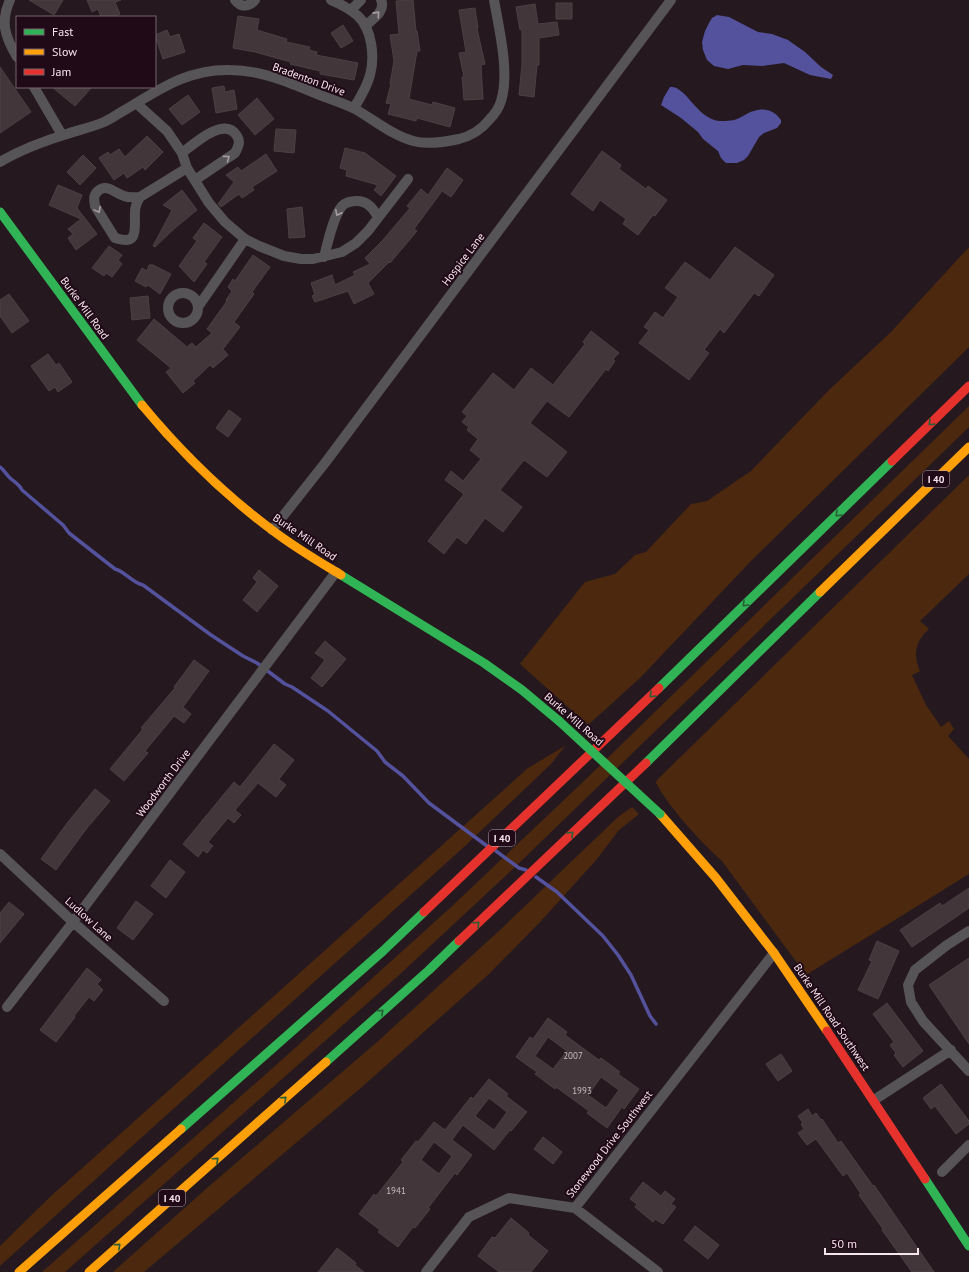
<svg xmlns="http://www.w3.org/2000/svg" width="969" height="1272" viewBox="0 0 969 1272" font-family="'PT Sans',sans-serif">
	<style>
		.green { fill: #4c290e }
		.water { fill: #54519d }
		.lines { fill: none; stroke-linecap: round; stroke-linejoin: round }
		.stream { stroke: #54519d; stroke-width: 3.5 }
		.building { fill: #42363a; stroke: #4c4043; fill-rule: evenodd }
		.street { stroke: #575457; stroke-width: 10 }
		.fast { stroke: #30b455; stroke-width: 9 }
		.slow { stroke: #ff9f0a; stroke-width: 9 }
		.jam { stroke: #e5322d; stroke-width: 9 }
		.fast-bridge { stroke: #30b455; stroke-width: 9 }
		.oneway { stroke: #a79ca2 }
		.oneway2 { stroke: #285f36 }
		.labels { text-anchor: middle; stroke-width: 4; stroke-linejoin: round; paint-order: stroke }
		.number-label { font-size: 9px; fill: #cab9c0 }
		.shield { fill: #210a17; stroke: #b7a3ad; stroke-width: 1 }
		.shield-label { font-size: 10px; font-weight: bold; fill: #f7e5ed }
		.street-label { font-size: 11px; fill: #f7e5ed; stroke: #210a17 }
	</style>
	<rect width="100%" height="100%" fill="#25191f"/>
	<path class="green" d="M969 247V347L750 562 640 678 588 725 520 664 585 582 615 574 635 555 646 552 691 504 707 501 751 471 829 390 891 332Z
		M969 406V427L515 867 398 976 65 1272H42L284 1058 450 908 584 781Z
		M969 475V574L920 621 929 629C915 641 913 655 920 671L912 675 926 705 941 727 949 721 954 729 948 736 969 759V874L806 975 722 861C699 840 671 810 656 783L657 780Z
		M565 746 551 764 465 846 141 1138 0 1266V1246L50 1197 528 768Z
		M632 807 639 814 619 830 597 859 542 920 489 974 363 1086 144 1272H113L207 1188 376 1043 500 930 618 817Z"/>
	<path class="water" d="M717 15 729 17 758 32 772 34 788 40 805 52 821 67 833 75 831 79 810 75 784 63 762 66 743 65 728 69 714 66 707 60 703 50 702 42 705 31 709 23 712 18Z
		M670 87C686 85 696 118 719 121 724 121 732 121 737 119 743 117 748 112 754 111 765 107 775 111 781 120V123L777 128 764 133 759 137 748 156 744 160 737 163H726L721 158 718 151 703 139 698 132 681 118 661 105 664 97Z"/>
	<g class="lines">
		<path class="stream" d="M0 467C4 470 6 474 9 477 14 482 19 484 22 490L63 525 69 533 115 569C126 572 132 583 143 585L211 635 243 656 257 663 285 684 292 687 328 711 377 751 385 762 403 776 429 803 487 846
			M496 851 519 868 526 870
			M536 877 557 892 603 936 618 955 631 975 650 1016 656 1024"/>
	</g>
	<path class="building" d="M29 0H63L54 15Z
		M87 0H121L115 2 120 14 114 17H101L98 9 92 12Z
		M413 0 416 31H417L420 51H417L409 99 432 105 433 102 455 108 450 127 417 118 416 121 388 114 391 104 386 103 391 84H390L394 61 390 35 399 34 396 1Z
		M556 3H572V19H556Z
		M535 4 538 24 557 22 559 35 539 38V65H537L534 97 519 95 522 65V29L520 30 516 7Z
		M475 8 478 28 477 29 485 64 481 65 483 99 464 100 462 77H464L459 53 466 52 459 10Z
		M238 16 259 19 257 30 287 39 286 42 310 47 309 50 317 52 316 55 358 63 354 80 320 74V71L290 64 291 62 255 52 233 48Z
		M343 25 353 41 341 48 331 33Z
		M167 30 170 37 179 34 185 52 163 59 155 35Z
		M0 67 31 112 0 133Z
		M224 86 225 92 234 90 237 109 216 113 212 88Z
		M52 87H92L75 106Z
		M188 95 200 112 182 125 169 109Z
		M257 98 274 119 255 135 238 115Z
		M276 129 296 130 294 153 274 151Z
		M147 136 163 152 145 170 143 167 127 178 124 173 114 180 99 158 108 152 110 155 119 149 125 157Z
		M345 148 365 153 396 176 381 196 374 190 378 185 346 176 347 170 340 168Z
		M602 151 621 165 619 169 646 189 648 186 667 200 655 216 653 215 638 235 623 224 626 219 600 200 593 211 571 194Z
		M266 154 277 171 252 187 254 190 242 198 239 194 221 207 218 204 234 182 226 175 238 167 241 171Z
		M83 155 96 168 80 185 67 172Z
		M447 168 463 180 451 197 442 191 414 229 417 231 390 263 389 262 368 283 374 294 354 304 348 291 315 302 312 296 315 295 311 283 332 275 335 285 355 275 353 272 370 264 365 258 383 240 410 208 407 206 421 189 428 195Z
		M58 185 82 195 77 208 97 234 76 250 68 238 73 234 68 229 81 219 49 205Z
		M182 190 197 210 175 228 155 247 153 246 172 210 163 205Z
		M302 207 305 237 289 238 287 209Z
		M204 223 222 237 204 262 207 264 194 282 179 266 197 241 193 238Z
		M109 246 122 255 118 260 122 264 112 277 106 273 104 276 92 268Z
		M735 247 774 275 759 296 754 293 724 333 720 329 704 350 709 353 689 380 639 343 649 330 644 327 655 312 663 318 678 297 665 288 685 262 710 280Z
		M253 255 270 267 252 292 254 294 234 322 240 327 223 349 228 355 213 368 210 365 193 381 195 383 183 393 166 372 171 368 137 340 154 319 187 347 192 343 196 347 212 333 207 329 227 301 226 300 232 291 228 287 233 279 235 281Z
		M149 265H153L171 274 160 294 148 285 146 287 135 281 142 268 147 271Z
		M9 294 29 321 12 333 0 316V300Z
		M148 296 150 318 132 320 130 298Z
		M591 331 619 353 613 359 615 361 608 371 606 369 569 417 547 401 530 423 567 452 547 477 524 460 500 490 522 507 503 532 485 518 466 544 457 537 444 554 428 541 464 494 445 480 451 471 463 481 481 459 470 450 478 439 467 430 469 427 462 422 467 416 462 412 493 373 514 390 531 368 553 385 585 344 583 342Z
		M48 354 56 365 59 363 72 382 58 392 55 387 49 391 31 366Z
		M229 410 241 419 228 437 216 428Z
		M259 570 278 586 257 612 243 600 257 582 253 578Z
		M325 641 346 659 322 687 311 678 325 660 315 653Z
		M194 660 209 671 183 707 191 714 184 723 174 716 145 751 148 753 124 781 110 769 143 729 141 728 175 688 174 687Z
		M274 744 294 760 279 779 286 785 276 797 258 783 235 810 241 815 234 823 228 818 208 842 213 846 207 853 203 850 198 857 183 844 234 782 240 787Z
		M95 789 110 801 87 828 56 870 41 859 68 822Z
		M170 860 185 872 166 898 151 886Z
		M969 888V908L912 947 900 930 940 903 942 906Z
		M136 901 153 914 133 940 117 928Z
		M9 902 24 914 0 943V913Z
		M877 941 899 951 878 999 858 990 872 961 869 960Z
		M969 958V1044L929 985Z
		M87 968 101 980 97 984 103 990 94 1001 89 997 74 1016 75 1017 56 1042 40 1030Z
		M887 1003 923 1051 903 1067 894 1055 896 1053 890 1045 894 1042 873 1014Z
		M548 1018 567 1032 565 1035 599 1060 601 1058 620 1072 618 1074 639 1089 624 1109 622 1107 607 1128 587 1113 589 1111 556 1087 555 1089 535 1074 537 1072 516 1057 530 1037 533 1039ZM548 1037 567 1051 553 1069 535 1056ZM601 1077 619 1090 606 1108 588 1095Z
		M781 1054 792 1071 778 1081 766 1064Z
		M489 1079 508 1094 506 1096 527 1112 511 1131 510 1130 494 1150 463 1125 452 1140 472 1155 457 1175 455 1173 428 1208 430 1209 415 1228 413 1227 398 1247 378 1232 380 1230 359 1214 374 1194 376 1196 403 1162 401 1160 416 1141 418 1142 434 1122 445 1130 471 1097 473 1099ZM489 1098 507 1112 494 1130 475 1116ZM434 1142 452 1156 439 1174 421 1160Z
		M941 1084 969 1121V1124L956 1134 935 1106 931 1109 923 1098Z
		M808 1109 812 1116 816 1113 821 1120 822 1119 838 1143 841 1141 873 1186 874 1185 934 1272H912L882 1230 883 1229 859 1195 861 1194 847 1173 843 1176 816 1139 807 1145 798 1133 804 1129 801 1124 803 1123 798 1116Z
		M543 1137 562 1152 553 1164 534 1149Z
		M643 1182 661 1196 665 1191 675 1199 671 1204 676 1207 663 1224 655 1219 653 1222 635 1207 637 1204 630 1199Z
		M511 1218 529 1233 528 1235 548 1251 531 1272H499L478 1256 492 1237 495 1238Z
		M695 1226 719 1245 708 1259 684 1240Z
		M337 1248 356 1263 355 1265 364 1272H318Z"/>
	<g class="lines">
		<path class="street" d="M10 0C0 22 5 37 17 57
			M235 0C241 8 249 7 255 0
			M331 0C341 4 350 9 358 16 372 29 375 57 370 75 367 87 360 98 354 108
			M351 10 361 0
			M365 26C373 19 386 11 381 0
			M34 87 62 135
			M136 103 167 131 182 153 187 168 209 203 225 222 245 239 259 246 284 256 301 259H313L342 252 356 243 368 231 408 179
			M182 153C194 144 225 115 237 136 241 142 238 147 235 153L195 180
			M0 162C20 150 44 141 67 134 79 130 92 127 104 122 113 118 122 111 130 107 163 87 190 69 230 70 263 70 293 84 322 96 333 100 345 104 355 109 374 120 392 135 413 141 428 145 445 142 459 139 471 136 481 130 489 120 494 115 499 108 501 101 510 73 499 29 494 0
			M140 197C134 197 129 198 124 196 115 193 106 183 98 191 93 195 94 200 95 206L115 238C140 246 134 228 135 212 135 206 137 202 140 197L187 168
			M324 257C328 242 333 217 342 206 346 202 352 201 357 201 367 201 374 209 378 218
			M168 308a15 15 0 1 1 30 0a15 15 0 1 1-30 0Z
			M198 307 245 239
			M272 530 325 463 671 0
			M0 854 73 922 164 1001
			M969 931 947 945 915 970 908 985 911 1002 923 1021 969 1071
			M7 1007 73 922 336 572
			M874 1100 951 1050
			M942 1172 969 1145
			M575 1208 658 1272
			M426 1272 469 1217 509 1198 575 1208 774 953"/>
		<path class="fast" d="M0 212 142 405
			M341 575 484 663 522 690 559 721
			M659 688 892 461
			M646 763 820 592
			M326 1062 429 970 459 941
			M181 1129 383 951 424 912
			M925 1179 969 1246"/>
		<path class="slow" d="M142 405C180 451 224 494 272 530 294 547 318 561 341 575
			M820 592 969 447
			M660 814 716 878 774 953 827 1031
			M19 1272 181 1129
			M89 1272 326 1062"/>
		<path class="jam" d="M892 461 969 386
			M424 912 659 688
			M459 941 646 763
			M827 1031 925 1179"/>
		<path class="fast-bridge" d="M559 721 660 814"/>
	</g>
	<defs><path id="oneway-chevron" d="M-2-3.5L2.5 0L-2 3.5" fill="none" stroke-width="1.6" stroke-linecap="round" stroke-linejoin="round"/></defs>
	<g class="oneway">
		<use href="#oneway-chevron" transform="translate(377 14) rotate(-48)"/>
		<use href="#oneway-chevron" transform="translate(227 158) rotate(-36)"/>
		<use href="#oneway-chevron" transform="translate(98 210) rotate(62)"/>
		<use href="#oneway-chevron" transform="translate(338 213) rotate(117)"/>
	</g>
	<g class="oneway2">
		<use href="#oneway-chevron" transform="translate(931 423) rotate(136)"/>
		<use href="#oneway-chevron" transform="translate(838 514) rotate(136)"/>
		<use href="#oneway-chevron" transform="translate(745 604) rotate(136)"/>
		<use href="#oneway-chevron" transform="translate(652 695) rotate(136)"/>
		<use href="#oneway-chevron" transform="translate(571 834) rotate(-44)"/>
		<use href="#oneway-chevron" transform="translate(477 924) rotate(-44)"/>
		<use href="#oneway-chevron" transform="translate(381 1012) rotate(-42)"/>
		<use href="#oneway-chevron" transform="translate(284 1099) rotate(-42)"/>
		<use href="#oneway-chevron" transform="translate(216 1160) rotate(-42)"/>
		<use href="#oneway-chevron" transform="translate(118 1246) rotate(-42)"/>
	</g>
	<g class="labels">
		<g class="number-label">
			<text x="573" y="1059">2007</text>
			<text x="582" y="1094">1993</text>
			<text x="396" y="1194">1941</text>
		</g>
		<g class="shield">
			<rect x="923" y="471" width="26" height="16" rx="3"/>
			<rect x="489" y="830" width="26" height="16" rx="3"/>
			<rect x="159" y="1190" width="26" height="16" rx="3"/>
		</g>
		<g class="shield-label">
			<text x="936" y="483">I 40</text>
			<text x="502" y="842">I 40</text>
			<text x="172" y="1202">I 40</text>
		</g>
		<g class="street-label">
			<text transform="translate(309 79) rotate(20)" y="4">Bradenton Drive</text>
			<text transform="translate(463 259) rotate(-53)" y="4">Hospice Lane</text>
			<text transform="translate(85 308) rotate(54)" y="4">Burke Mill Road</text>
			<text transform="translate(305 537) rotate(34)" y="4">Burke Mill Road</text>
			<text transform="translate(574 719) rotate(41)" y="4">Burke Mill Road</text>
			<text transform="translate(163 783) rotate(-53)" y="4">Woodworth Drive</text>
			<text transform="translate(89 919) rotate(42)" y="4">Ludlow Lane</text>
			<text transform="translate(832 1017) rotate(56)" y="4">Burke Mill Road Southwest</text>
			<text transform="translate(609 1144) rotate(-52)" y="4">Stonewood Drive Southwest</text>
		</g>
	</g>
	<rect x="16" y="16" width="140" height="72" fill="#210a17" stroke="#77626d"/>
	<rect x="24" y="29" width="20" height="6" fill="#30b455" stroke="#77626d"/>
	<text x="52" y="36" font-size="12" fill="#f7e5ed">Fast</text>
	<rect x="24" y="49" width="20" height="6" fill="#ff9f0a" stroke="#77626d"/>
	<text x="52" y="56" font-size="12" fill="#f7e5ed">Slow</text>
	<rect x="24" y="69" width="20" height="6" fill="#e5322d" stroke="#77626d"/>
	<text x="52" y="76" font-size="12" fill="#f7e5ed">Jam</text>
	<path d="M825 1248v6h93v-6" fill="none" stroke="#f7e5ed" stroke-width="2"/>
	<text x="831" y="1248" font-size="12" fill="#f7e5ed" stroke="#210a17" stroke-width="3" paint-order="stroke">50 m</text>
</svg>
